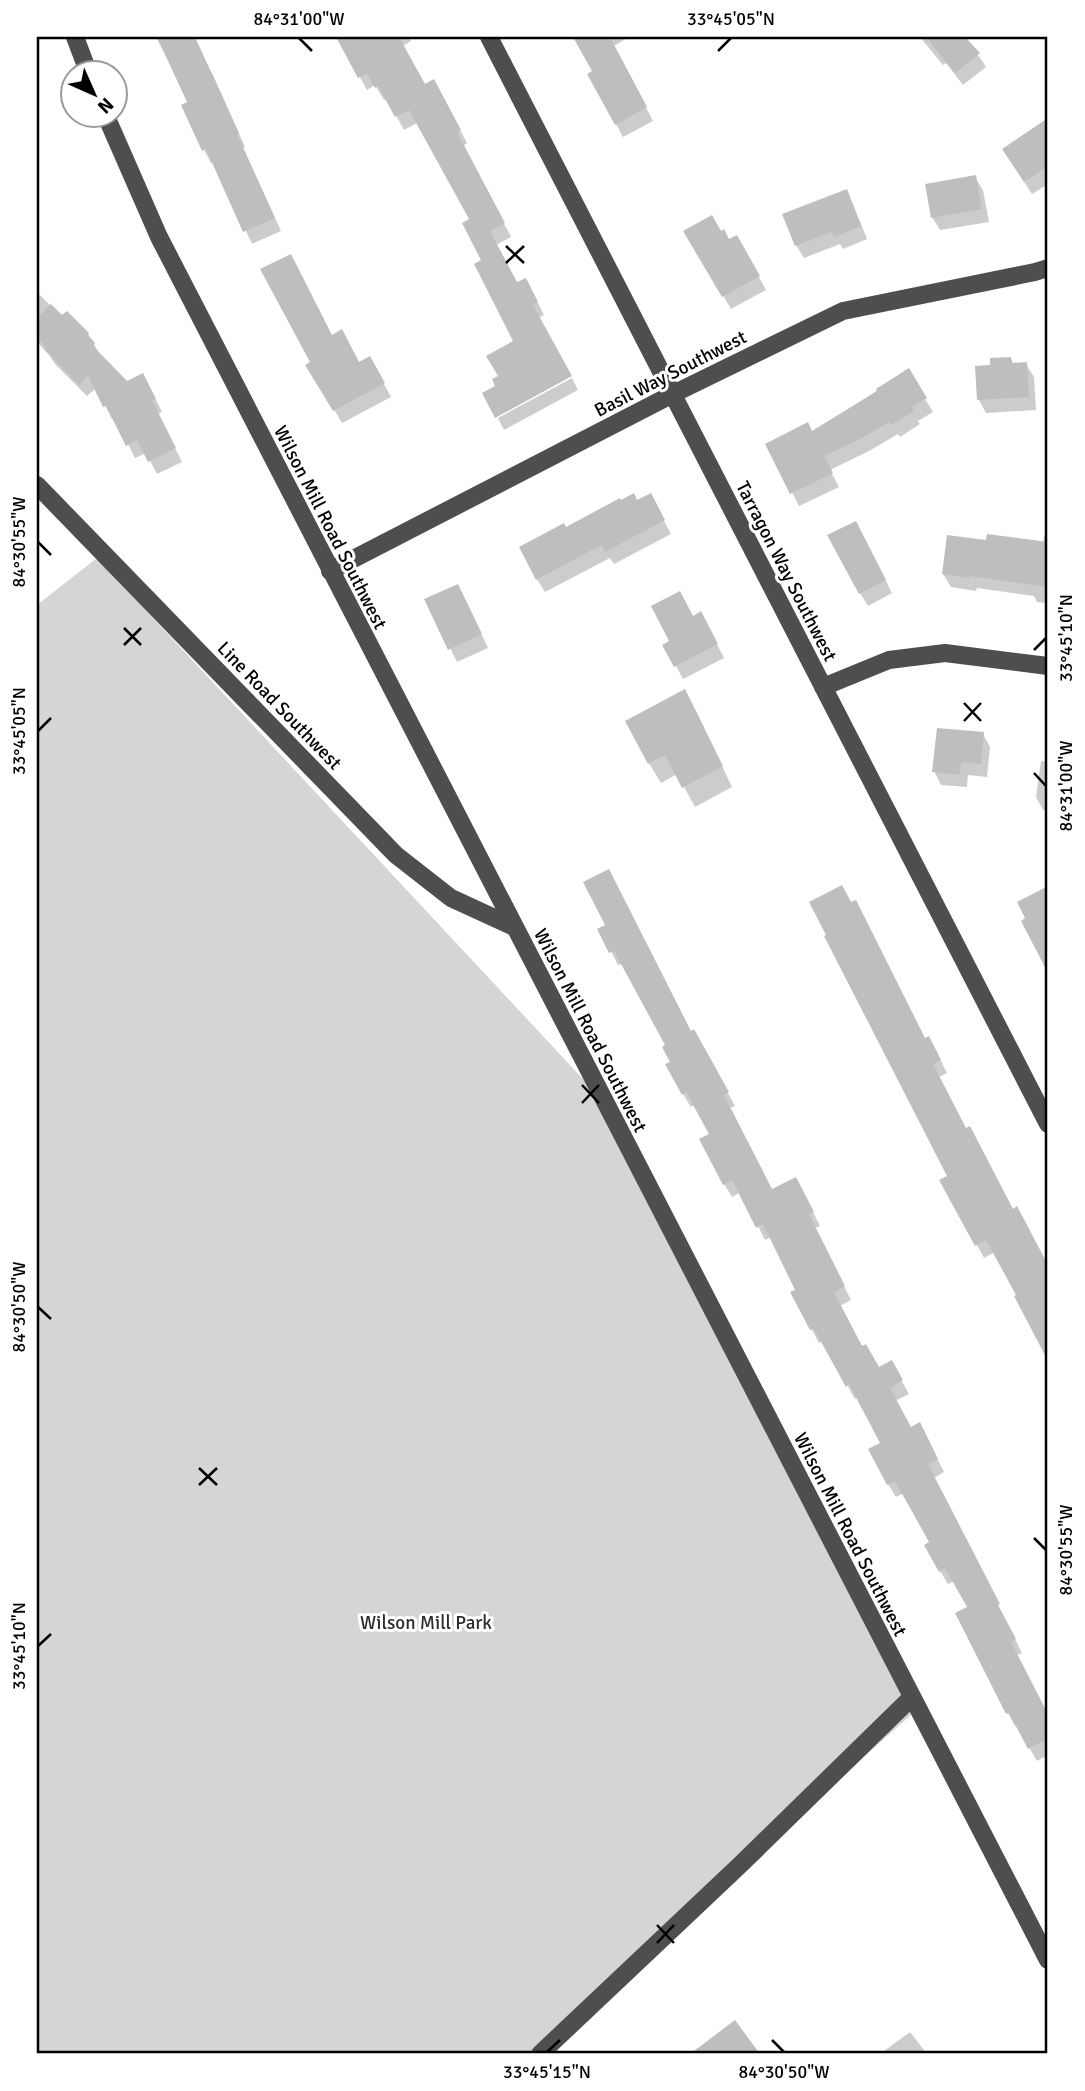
<svg xmlns="http://www.w3.org/2000/svg" width="1085" height="2091" viewBox="0 0 1085 2091" font-family="Signika,sans-serif">
	<style>
		.green { fill: #d5d5d5 }
		.shadow { fill: #0003 }
		.building { fill: #bebebe }
		.lines { fill: none; stroke-linecap: round; stroke-linejoin: round }
		.minor { stroke: #4e4e4e; stroke-width: 18 }
		.ticks { fill: none; stroke: #000; stroke-width: 2.5 }
		.labels { text-anchor: middle; stroke-width: 6; stroke-linejoin: round; paint-order: stroke }
		.street-label { font-size: 19px; fill: #000; stroke: #fff }
		.park-label { font-size: 19px; fill: #2c2c2c; stroke: #fff }
		.neatline { fill: none; stroke: #000; stroke-width: 2.5 }
		.ticks-label { font-size: 18px; text-anchor: middle; fill: #000 }
	</style>
	<rect width="100%" height="100%" fill="#fff"/>
	<path class="green" d="M97 558 597 1094 920 1707 566 2021 533 2054H37V605Z"/>
	<path class="shadow" d="M156 37H192L202 64 205 62 213 75 245 147 243 148 281 231 252 244 214 162 211 163 204 150 190 103 167 56H166Z
		M338 37H409L411 41 403 46 424 86 441 94 467 143 463 146 511 237 496 245 517 284 533 293 544 315 538 318 497 386 516 342 484 261 471 220 417 123 404 130 387 99 384 100 375 85 367 90Z
		M575 37H629L614 46 653 121 623 137 616 124 595 71Z
		M920 37H966L986 67 963 85 946 63 943 65Z
		M1046 122 1048 125V184L1032 194 1012 163Z
		M975 177 983 190 989 222 940 230 932 217Z
		M846 191 853 204 867 239 843 249 840 244 804 258 796 245Z
		M685 232 720 233 729 241 737 237 766 290 731 309Z
		M37 292 62 317 88 334 102 358 126 384 150 388 162 412 158 414 182 462 157 474 146 453 135 458 115 418 112 419 96 388 87 396 55 364 49 355 37 342Z
		M370 358 391 397 342 423 308 365 359 364Z
		M1011 359 1014 365 1026 364 1034 377 1036 410 986 413 979 400 992 366Z
		M908 371 933 412 918 421 920 424 900 437 898 434 869 451 830 470 839 487 799 506 768 445 812 433Z
		M572 378 578 390 504 430 498 418Z
		M650 495 671 534 614 564 610 558 545 592 537 579 565 529Z
		M863 536 892 593 868 606 860 593Z
		M1044 536 1048 537V603L1037 602 1034 596 977 588 976 591 951 587 943 574 988 542 1043 543Z
		M465 599 488 648 457 662 426 600Z
		M693 618 708 627 724 658 683 679 665 645Z
		M696 711 732 787 695 807 677 774 661 783 649 763Z
		M983 734 990 747 987 777 968 775 967 787 941 785 934 771Z
		M1041 761 1048 762V811L1043 810 1036 797Z
		M600 930 701 1044 735 1106 730 1108 772 1191 803 1192 820 1226 815 1228 851 1300 840 1306 862 1348 878 1370 891 1362 909 1394 895 1401 911 1429 927 1438 944 1472 934 1478 1022 1653 1017 1655 1048 1716V1755L1037 1761 1017 1726H1015L1008 1713 957 1614 969 1608 954 1581 948 1584 940 1571 931 1543 904 1493 896 1497 888 1484 871 1450 882 1444 858 1397 855 1399 822 1341 819 1343 812 1330 792 1293 797 1290 771 1237 765 1240 741 1192 732 1197 724 1184 712 1135 695 1104 691 1107 683 1094 667 1046 622 964 618 965Z
		M925 1040 936 1051 947 1073 939 1077 966 1130 1048 1280V1357L995 1252 984 1258 942 1181 949 1177Z
		M910 2032 927 2054H880Z"/>
	<path class="building" d="M157 37H195L239 133 237 134 275 218 243 232 206 149 202 151 181 105 187 102Z
		M336 37H399L425 84 434 79 461 130 457 132 505 223 490 231 517 282 526 278 538 302 533 305 572 376 495 418 482 393 495 386 492 379 498 376 486 356 513 341 474 264 481 260 462 223 469 219 409 110 395 117 378 86 375 88 367 73 358 78Z
		M573 37H610L647 107 615 125 587 74 592 71Z
		M926 37H965L980 53 955 73Z
		M1048 118V166L1024 182 1002 149Z
		M976 175 982 209 931 218 925 184Z
		M847 189 861 226 834 237 832 232 795 246 782 214Z
		M712 215 721 231 724 229 729 239 737 235 760 276 722 297 683 231Z
		M291 254 332 335 342 329 359 362 370 356 385 383 333 411 305 365 310 362 260 269Z
		M51 304 62 315 67 311 89 333 88 335 95 343 93 346 127 381 143 373 156 399 152 400 176 448 148 462 137 440 126 446 106 406 103 407 88 376 79 385 45 350 47 348 37 338V318Z
		M1011 357 1012 363 1027 362 1029 397 977 400 975 366 990 365V358Z
		M909 368 927 398 912 407 914 411 891 425 889 422 862 438 824 456 833 473 790 494 765 444 808 422 812 431 877 391 876 389Z
		M634 493 637 500 651 493 665 520 605 552 601 545 536 580 519 547 564 523 566 527 620 498 621 500Z
		M856 521 886 580 859 594 827 535Z
		M987 534 1048 542V587L970 576V578L942 574 947 535 986 540Z
		M458 584 482 634 448 650 424 599Z
		M680 591 693 616 701 611 718 644 674 667 662 645 669 641 651 606Z
		M685 689 723 766 682 788 665 755 648 764 625 721Z
		M937 728 984 732 981 764 961 762 960 775 932 772Z
		M609 869 691 1031 694 1029 729 1092 724 1095 772 1189 796 1177 814 1212 809 1214 845 1286 834 1292 862 1346 866 1344 879 1367 892 1360 903 1380 890 1388 911 1427 920 1422 938 1459 928 1464 1000 1604 998 1605 1016 1639 1011 1642 1048 1714V1738L1028 1749 1009 1713 1006 1714 955 1613 967 1607 945 1568 939 1572 924 1545 929 1542 895 1481 887 1485 868 1449 880 1443 849 1384 846 1387 814 1329 810 1330 790 1292 795 1290 763 1224 756 1228 732 1180 723 1185 699 1139 709 1134 686 1092 682 1095 665 1064 670 1062 662 1047 665 1045 614 951 609 953 597 929 605 925 583 882Z
		M842 885 851 902 856 900 925 1038 929 1036 941 1060 933 1064 966 1128 970 1126 1013 1209 1017 1206 1048 1265V1361L1014 1296 1016 1295 986 1240 975 1246 939 1180 947 1176 824 936 826 935 809 902Z
		M1048 886V973L1021 921 1025 918 1017 902Z
		M735 2020 760 2054H690Z"/>
	<g class="lines">
		<path class="minor" d="M75 37 89 74
			M489 37 1048 1124
			M106 116 159 237 1048 1960
			M37 485 396 855 451 898 514 927
			M330 571 673 394 843 311 1035 272 1048 268
			M823 687 889 660 945 653 1048 666
			M540 2054 740 1865 912 1697"/>
	</g>
	<path class="ticks" d="M299 38 312 51M718 51 731 38M506 246 524 263M506 263 524 246M38 542 51 555M124 628 141 645M124 645 141 628M1034 650 1046 638M964 703 981 721M964 721 981 703M38 731 51 718M1034 773 1046 786M582 1085 599 1103M582 1103 599 1085M38 1307 51 1319M199 1468 217 1485M199 1485 217 1468M1034 1538 1046 1550M38 1646 51 1634M657 1925 674 1943M657 1943 674 1925M772 2040 784 2052M547 2052 560 2040"/>
	<g class="labels">
		<g class="street-label">
			<text transform="translate(670 373) rotate(-27)" y="7">Basil Way Southwest</text>
			<text transform="translate(331 527) rotate(63)" y="7">Wilson Mill Road Southwest</text>
			<text transform="translate(787 571) rotate(63)" y="7">Tarragon Way Southwest</text>
			<text transform="translate(280 705) rotate(46)" y="7">Line Road Southwest</text>
			<text transform="translate(591 1030) rotate(63)" y="7">Wilson Mill Road Southwest</text>
			<text transform="translate(851 1534) rotate(63)" y="7">Wilson Mill Road Southwest</text>
		</g>
		<g class="park-label">
			<text x="426" y="1629">Wilson Mill Park</text>
		</g>
	</g>
	<rect width="1085" height="2091" fill="none" stroke="#ffffff" stroke-width="77"/>
	<g transform="translate(94 94) rotate(135)"><circle r="33" fill="#ffffff" stroke="#999999" stroke-width="2"/>
	<path d="M0-5L12 26L0 18L-12 26Z" fill="#000000"/>
	<text y="-10" font-size="19" font-weight="bold" text-anchor="middle" fill="#000000">N</text>
	</g>
	<rect x="38" y="38" width="1008" height="2014" class="neatline"/>
	<g class="ticks-label">
		<text x="299" y="25">84°31'00"W</text>
		<text x="731" y="25">33°45'05"N</text>
		<text transform="translate(19 542) rotate(-90)" y="6">84°30'55"W</text>
		<text transform="translate(1066 638) rotate(-90)" y="6">33°45'10"N</text>
		<text transform="translate(19 731) rotate(-90)" y="6">33°45'05"N</text>
		<text transform="translate(1066 786) rotate(-90)" y="6">84°31'00"W</text>
		<text transform="translate(19 1307) rotate(-90)" y="6">84°30'50"W</text>
		<text transform="translate(1066 1550) rotate(-90)" y="6">84°30'55"W</text>
		<text transform="translate(19 1646) rotate(-90)" y="6">33°45'10"N</text>
		<text x="547" y="2078">33°45'15"N</text>
		<text x="784" y="2078">84°30'50"W</text>
	</g>
</svg>
